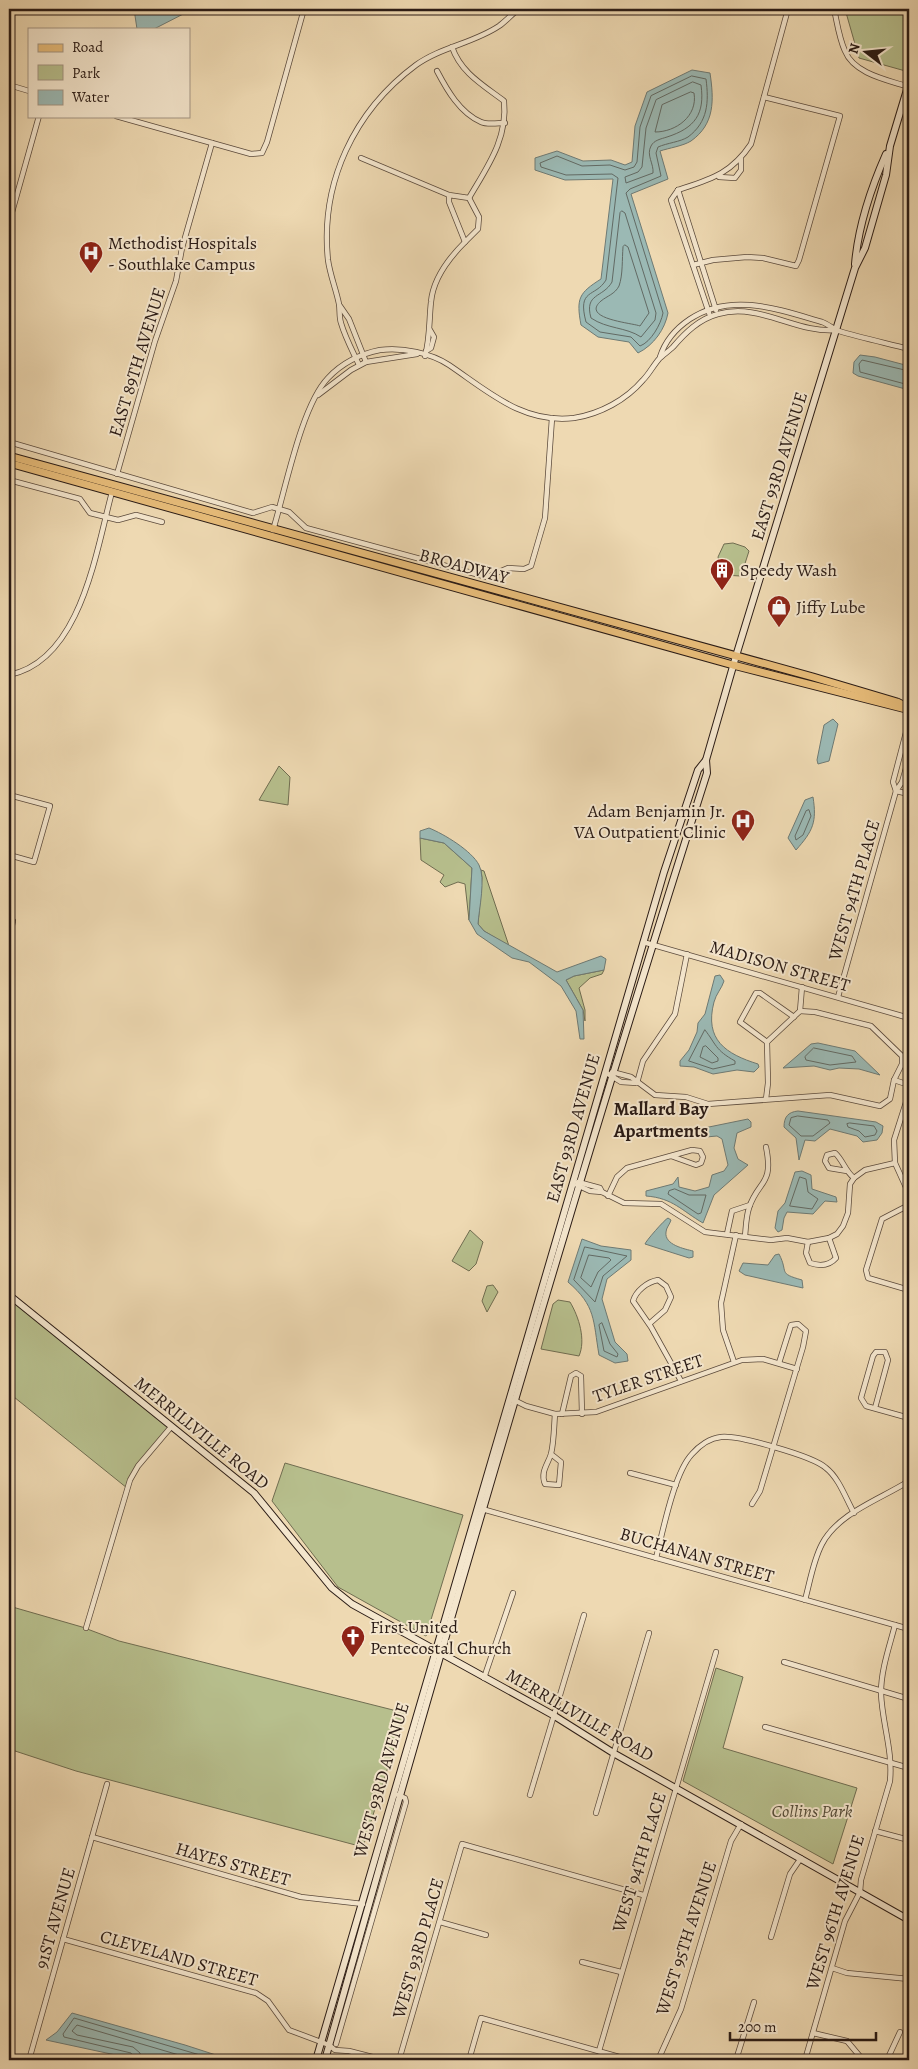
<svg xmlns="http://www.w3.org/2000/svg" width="918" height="2069" viewBox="0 0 918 2069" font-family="Alegreya,serif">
  <rect width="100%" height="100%" fill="#eed9b2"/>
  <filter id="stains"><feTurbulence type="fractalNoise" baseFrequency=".004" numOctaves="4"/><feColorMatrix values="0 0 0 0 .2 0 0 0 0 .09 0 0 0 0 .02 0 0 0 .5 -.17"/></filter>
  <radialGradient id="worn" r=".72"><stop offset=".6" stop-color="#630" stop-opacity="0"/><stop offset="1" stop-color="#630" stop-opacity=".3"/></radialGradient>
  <g fill="#b7bf8d" stroke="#706d51">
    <polygon points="845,9 909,9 909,72 859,58"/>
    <polygon points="733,543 745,547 749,551 741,576 722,575 718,557 724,544"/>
    <polygon points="279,766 290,777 288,805 259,800"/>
    <polygon points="420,838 444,843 472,868 469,920 465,884 458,882 445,887 440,882 444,875 421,860"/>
    <polygon points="481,870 484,871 509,946 484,931 478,924 482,878"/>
    <polygon points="604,970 602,974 590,978 579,988 585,1010 585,1021 583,1010 566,980 574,976"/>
    <polygon points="470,1230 483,1242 476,1264 469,1271 452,1261"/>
    <polygon points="493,1285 498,1292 487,1312 482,1301 487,1286"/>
    <polygon points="9,1295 171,1427 138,1466 127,1488 9,1393"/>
    <path d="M558,1300L570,1302C579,1317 586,1340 579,1356L541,1349L553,1304Z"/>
    <polygon points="285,1463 463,1515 426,1636 338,1587 272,1501"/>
    <polygon points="9,1606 82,1627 119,1641 405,1713 363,1847 76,1771 9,1749"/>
    <polygon points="716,1668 743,1677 723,1748 857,1788 833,1864 683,1781"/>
  </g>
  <g fill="#9bb9b4" stroke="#6e7a74">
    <polygon points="134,9 193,9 154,29 137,29"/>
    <path d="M692,70L710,73C714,100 715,124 691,141C683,146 669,148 660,151L668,179L631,194L668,313C665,329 654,345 638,353L629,342L598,337L581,325C576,298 579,293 601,279L613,179L565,180L535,170V158L557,151L583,161L611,160L625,165L632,162L635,126L647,92Z"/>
    <polygon points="860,355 875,357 909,366 909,390 858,376 853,373 854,362"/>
    <polygon points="833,719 838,724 829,761 818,764 817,760 824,725"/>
    <path d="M813,797C817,822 813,831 796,850L788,838L805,800Z"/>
    <path d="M429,828C444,834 472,851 479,865C486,878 479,909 478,924L484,931L557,972L601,956L606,959L604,970L574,976L566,980L583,1010L584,1039H580L576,1011L561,986L529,962L512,958L477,934L469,920L472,868L444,843L420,838V831Z"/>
    <path d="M720,975L724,981C722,988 716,994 714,1002C704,1040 726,1054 758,1064L759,1067L754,1072L737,1070L713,1074L694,1067L680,1066V1061L689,1050L697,1032L698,1023L705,1014L715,976Z"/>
    <polygon points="818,1043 855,1051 880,1075 859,1069 839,1068 830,1070 814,1066 783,1068 811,1044"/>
    <path d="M798,1111L876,1122L883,1126L882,1133L877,1140L863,1142L857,1136L830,1129L815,1141L805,1140L799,1160L796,1138L784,1127C784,1117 788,1112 798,1111Z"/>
    <path d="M748,1119L751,1122V1127L737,1133L734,1148L738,1159L748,1165L714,1195L703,1223C682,1211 673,1198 646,1196V1191L673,1184L678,1177L679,1187L695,1191L709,1187L712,1175L724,1171L728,1165L722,1139L717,1136L706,1137L704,1128Z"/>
    <polygon points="802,1171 811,1175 812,1189 836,1197 837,1202 825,1201 813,1214 787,1212 784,1218 782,1230 778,1232 775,1228 778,1211 785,1203 795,1172"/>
    <path d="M668,1218L671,1220C670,1224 666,1228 666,1232C664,1245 685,1249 693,1251V1257L689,1258L645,1244C645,1242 665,1219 668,1218Z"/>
    <path d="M582,1239L601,1246L631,1250V1260L607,1279L602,1299L615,1342L627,1354L628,1361L615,1363L599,1355C593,1320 596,1306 568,1282Z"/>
    <path d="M779,1254C789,1273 777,1273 802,1280L803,1288L745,1275L739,1271L743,1263L768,1265L775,1255Z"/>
    <polygon points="72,2013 185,2045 219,2056 227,2060 139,2060 46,2040 57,2032"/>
  </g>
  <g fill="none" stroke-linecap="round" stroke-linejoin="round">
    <g stroke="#626a64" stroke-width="1">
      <path d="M692,76L706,79C709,102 708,122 688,137C680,142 667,143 658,147L656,153L661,176L630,189L626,193L663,313C661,324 651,342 640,346L631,337L600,332L586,322C577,288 595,298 606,280L618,178L612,174L566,175L541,167L540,163L557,156L582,166L610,165L625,170L634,167L637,162L640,127L651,96Z"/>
      <path d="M693,82L701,85C705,114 695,128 667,137C661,139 654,140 651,146C646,155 654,164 653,173L626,183L625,177L638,172L642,167L646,128L656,100Z"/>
      <path d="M691,92L694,93C698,116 676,132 655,132L662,105Z"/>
      <path d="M622,211L625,213L656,313L655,320L641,337C626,327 607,329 591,318C584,293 603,298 612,282L620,213Z"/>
      <path d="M625,245L628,247L649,313L640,326C633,323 580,319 601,301C607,296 615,294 619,286C623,275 622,259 623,247Z"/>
      <polyline points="909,371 862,360 859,364 860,372 909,385"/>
      <polygon points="809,810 811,816 803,835 796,840 795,836 806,811"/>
      <path d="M705,1030C716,1044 715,1050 735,1061V1064L713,1069L689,1061Z"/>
      <polygon points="706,1046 718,1058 718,1061 712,1063 700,1057 703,1047"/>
      <polygon points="814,1048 852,1056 856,1062 830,1065 806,1060 805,1057"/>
      <polygon points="798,1116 828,1120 830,1123 813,1136 801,1136 789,1125 791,1118"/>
      <polygon points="850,1123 874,1126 877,1131 875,1135 865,1137 859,1131 848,1127 847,1124"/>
      <polygon points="800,1177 806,1179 808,1192 818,1199 812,1209 790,1206"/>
      <polygon points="675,1189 689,1195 706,1195 701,1213 698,1214 668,1194 669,1191"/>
      <polygon points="585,1247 627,1256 603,1276 595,1302 574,1280"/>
      <polygon points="589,1255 609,1258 611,1260 598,1272 591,1287 581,1278"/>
      <polygon points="602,1323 610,1344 618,1354 617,1357 604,1351 599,1325"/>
      <polyline points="135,2060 131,2053 64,2037 63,2034 74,2018 217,2060"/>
      <polyline points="141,2060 140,2053 133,2047 77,2035 72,2031 77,2025 196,2060"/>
    </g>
    <g stroke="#5b4a3c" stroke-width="6">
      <g id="street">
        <path d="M834,9C837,22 839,38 845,51C854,74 888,80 909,87"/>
        <path d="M452,47C461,73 483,85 504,101C508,139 487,167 469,198"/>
        <path d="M437,71C447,90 460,113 481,122C487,125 498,123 505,123"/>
        <polyline points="9,85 29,91"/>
        <polyline points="116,116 251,154 262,153 267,142 304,9"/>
        <polyline points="361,158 449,195 469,198 479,217 478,229 465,242 449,202 449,195"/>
        <polyline points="719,177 735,178 741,170 741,158"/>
        <path d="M678,190C711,179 731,174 751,144L788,9"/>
        <polyline points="678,190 671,200 709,313"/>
        <polyline points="678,190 716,310"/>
        <polyline points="9,223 39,116"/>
        <polyline points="693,265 713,260 747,257 763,258 796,266 799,260 840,116 764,97"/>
        <polyline points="340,306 349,319 366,362"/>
        <polyline points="426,351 431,348 434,337 430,330"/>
        <path d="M425,356C430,339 429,319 431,302C433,278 449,258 465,242"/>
        <path d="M660,357C665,341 675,329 690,319C731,292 778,309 822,322C828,324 833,329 839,331C862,338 886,343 909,349"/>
        <path d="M359,365C353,352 345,337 341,323C339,317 340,310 339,304C336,289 330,275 328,260C320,183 354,111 416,65C441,47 474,43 499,26C506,21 512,14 519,9"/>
        <polyline points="318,395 351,370 366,362 417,354"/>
        <polyline points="9,442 253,513 272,507 289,512 306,528 487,577 508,568 524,569 531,566 545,518 552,418"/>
        <polyline points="117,474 155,341 176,281 182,248 212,143"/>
        <polyline points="9,480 80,499 90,513 118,520 136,515 162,522"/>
        <path d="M273,530C285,492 301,406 328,378C342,363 360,354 380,350C402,347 431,353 449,365C489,392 523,424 574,418C600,414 626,400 643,380C649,374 653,366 659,359C663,355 669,351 673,347C685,333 699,319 718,314C760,302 796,334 837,330"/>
        <path d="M9,675C81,661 96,551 112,492"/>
        <polyline points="896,791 893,782 909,721"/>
        <polyline points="896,791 909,794"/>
        <polyline points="9,795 50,806 34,862 9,855"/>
        <polyline points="9,920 13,921 9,939"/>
        <polyline points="643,942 909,1018"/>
        <polyline points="838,997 896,791 902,782 909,758"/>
        <polyline points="767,1042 740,1022 756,993 760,993 794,1017"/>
        <polyline points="605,1072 621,1082 637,1083"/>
        <polyline points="612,1072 631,1077 655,1095 686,1097 708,1104 830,1095 880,1106 890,1099 894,1080 902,1064 902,1056 871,1026 815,1012 800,1011"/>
        <polyline points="894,1080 909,1085"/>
        <polyline points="637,1083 643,1061 675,1014 687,954"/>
        <polyline points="909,1093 894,1140 895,1163 909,1194"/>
        <polyline points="766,1099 768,1083 767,1042 800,1011 802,987"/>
        <path d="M847,1171L829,1168L825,1161L827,1155L835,1153C843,1160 845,1171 854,1178"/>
        <polyline points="578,1182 600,1188 602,1192 624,1203 661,1204 705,1232 771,1240 787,1238 808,1242 829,1238 837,1234 843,1226 848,1213 850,1184 854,1178 865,1170 895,1163"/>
        <polyline points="577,1185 590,1191 602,1192"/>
        <polyline points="608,1196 617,1177 627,1168 692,1150 700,1151 703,1157 701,1163 696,1165 671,1156"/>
        <polyline points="909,1205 882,1219 866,1270 868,1278 909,1290"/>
        <polyline points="727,1234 732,1211 750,1205"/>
        <path d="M745,1236C746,1227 746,1217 749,1208C758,1180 774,1186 766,1147"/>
        <path d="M808,1242L806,1253L810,1263C819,1266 829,1266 836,1258L829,1238"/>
        <path d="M649,1324L665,1310L671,1297L666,1286L658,1280C647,1282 636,1291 633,1301L651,1327L681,1381"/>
        <polyline points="734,1362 723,1330 721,1303 736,1235"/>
        <polyline points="514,1400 526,1406 555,1414 596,1412 742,1360 763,1359 797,1369"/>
        <polyline points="875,1408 888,1360 885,1352 876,1352 873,1356 861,1398 866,1406 909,1418"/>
        <polyline points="562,1414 571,1376 576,1373 581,1376 582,1414"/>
        <path d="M551,1454L561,1462L559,1485L545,1484C540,1472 548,1464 551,1454C554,1442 554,1426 555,1414"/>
        <polyline points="630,1473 676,1485"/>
        <polyline points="752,1504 760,1491 803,1347 806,1331 798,1324 791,1325 779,1363"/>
        <polyline points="482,1509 909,1629"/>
        <path d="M656,1558C663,1531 674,1473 692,1454C699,1446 710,1438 721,1437C738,1435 813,1456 826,1468C839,1478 846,1499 854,1513"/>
        <path d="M805,1600C810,1582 813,1561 822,1544C838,1513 881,1499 909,1481"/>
        <polyline points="86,1628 130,1480 138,1466 171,1427"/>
        <polyline points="784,1662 909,1699"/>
        <polyline points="484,1678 513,1593"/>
        <polyline points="765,1727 909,1768"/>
        <polyline points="530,1795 584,1615"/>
        <polyline points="596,1813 649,1633"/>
        <polyline points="875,1831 909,1840"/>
        <polyline points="92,1837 301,1897 363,1904"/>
        <polyline points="440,1922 486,1935"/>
        <polyline points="771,1937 790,1874 801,1858"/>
        <polyline points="63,1939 256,1993 268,2001 289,2030 329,2045 335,2050 349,2051 384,2060"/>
        <polyline points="582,1962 621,1972"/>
        <polyline points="832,1968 847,1973 909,1979"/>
        <polyline points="909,2008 909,2005"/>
        <polyline points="813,2033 847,2041 863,2060"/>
        <polyline points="336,2044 406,1802 405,1798 398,1795"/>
        <polyline points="599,2051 716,1652"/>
        <polyline points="29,2060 107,1784"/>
        <polyline points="399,2060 462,1844 643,1895"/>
        <polyline points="469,2060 481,2018 630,2060"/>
        <polyline points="658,2060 681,2009 731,1841 741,1824"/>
        <polyline points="736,2060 754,2002"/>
        <path d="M805,2060L845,1921L860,1892L861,1880L890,1781C893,1750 882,1723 881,1693C881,1670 889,1648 895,1625"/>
        <polyline points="887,2060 900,2032"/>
      </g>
    </g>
    <g stroke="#2a1b15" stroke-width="8">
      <g id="secondary">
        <path d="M855,264C858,228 871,188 886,154"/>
        <polyline points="9,1295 254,1493 332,1588 352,1604 553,1715 615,1754 909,1920"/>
        <polyline points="316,2060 664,872 698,770 706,760"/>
        <path d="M325,2060C446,1630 571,1199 707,773L706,760L736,656L855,268L865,248L886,175L890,146L909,83"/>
      </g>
    </g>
    <g stroke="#2a1b15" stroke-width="9">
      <g id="primary">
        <polyline points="9,456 813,677 897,702 909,708"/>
        <polyline points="9,463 733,665 906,709"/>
      </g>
    </g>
    <use href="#street" stroke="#f4e6cd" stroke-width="4.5"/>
    <use href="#secondary" stroke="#f4e6cd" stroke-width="6"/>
    <use href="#primary" stroke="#e7bc79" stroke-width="7"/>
  </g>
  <defs>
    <g id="hospital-pin" transform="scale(1.25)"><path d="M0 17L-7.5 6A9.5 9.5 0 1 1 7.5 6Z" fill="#8f2418" stroke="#f4e6cd"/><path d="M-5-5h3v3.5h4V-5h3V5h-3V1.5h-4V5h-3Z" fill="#fff"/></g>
    <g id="building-pin" transform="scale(1.25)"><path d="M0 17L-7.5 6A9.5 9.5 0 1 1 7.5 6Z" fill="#8f2418" stroke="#f4e6cd"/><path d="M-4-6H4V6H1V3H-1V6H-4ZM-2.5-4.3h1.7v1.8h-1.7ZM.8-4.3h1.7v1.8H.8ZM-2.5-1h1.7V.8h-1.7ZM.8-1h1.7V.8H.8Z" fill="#fff"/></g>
    <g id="shop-pin" transform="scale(1.25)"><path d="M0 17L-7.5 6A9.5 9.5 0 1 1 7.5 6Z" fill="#8f2418" stroke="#f4e6cd"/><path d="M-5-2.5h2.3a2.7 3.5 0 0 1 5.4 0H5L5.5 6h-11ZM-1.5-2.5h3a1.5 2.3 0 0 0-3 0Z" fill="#fff"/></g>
    <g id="church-pin" transform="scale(1.25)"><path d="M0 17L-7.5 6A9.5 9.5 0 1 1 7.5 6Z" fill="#8f2418" stroke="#f4e6cd"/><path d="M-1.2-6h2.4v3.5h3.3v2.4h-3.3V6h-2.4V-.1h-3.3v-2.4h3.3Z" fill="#fff"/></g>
  </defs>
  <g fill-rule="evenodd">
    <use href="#hospital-pin" x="91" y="253"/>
    <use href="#building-pin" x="722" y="570"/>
    <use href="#shop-pin" x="779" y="607"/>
    <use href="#hospital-pin" x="743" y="821"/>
    <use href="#church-pin" x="353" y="1637"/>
  </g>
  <g text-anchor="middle" stroke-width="4" stroke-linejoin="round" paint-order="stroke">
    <g font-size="18" fill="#2a1b15" stroke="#f4e6cd" text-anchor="start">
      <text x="108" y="249">Methodist Hospitals<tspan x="108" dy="21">- Southlake Campus</tspan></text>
      <text x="740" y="576">Speedy Wash</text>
      <text x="796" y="613">Jiffy Lube</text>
      <text x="726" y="817" text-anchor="end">Adam Benjamin Jr.<tspan x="726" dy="21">VA Outpatient Clinic</tspan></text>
      <text x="370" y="1633">First United<tspan x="370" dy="21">Pentecostal Church</tspan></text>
    </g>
    <g font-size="18" fill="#2a1b15" stroke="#f4e6cd">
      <text transform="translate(137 362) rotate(-73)" y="6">EAST 89TH AVENUE</text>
      <text transform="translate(779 466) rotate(-73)" y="6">EAST 93RD AVENUE</text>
      <text transform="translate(464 566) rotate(15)" y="6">BROADWAY</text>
      <text transform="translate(854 890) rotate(-74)" y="6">WEST 94TH PLACE</text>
      <text transform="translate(780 966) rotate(16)" y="6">MADISON STREET</text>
      <text transform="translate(573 1128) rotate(-74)" y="6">EAST 93RD AVENUE</text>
      <text transform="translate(648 1378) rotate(-19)" y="6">TYLER STREET</text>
      <text transform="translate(202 1433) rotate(39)" y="6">MERRILLVILLE ROAD</text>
      <text transform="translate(697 1555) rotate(16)" y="6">BUCHANAN STREET</text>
      <text transform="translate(580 1715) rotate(30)" y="6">MERRILLVILLE ROAD</text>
      <text transform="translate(381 1780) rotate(-74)" y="6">WEST 93RD AVENUE</text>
      <text transform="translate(639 1862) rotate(-73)" y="6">WEST 94TH PLACE</text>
      <text transform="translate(233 1864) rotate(16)" y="6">HAYES STREET</text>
      <text transform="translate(835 1912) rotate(-73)" y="6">WEST 96TH AVENUE</text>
      <text transform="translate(55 1918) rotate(-74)" y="6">91ST AVENUE</text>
      <text transform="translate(686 1938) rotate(-72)" y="6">WEST 95TH AVENUE</text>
      <text transform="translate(418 1948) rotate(-74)" y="6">WEST 93RD PLACE</text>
      <text transform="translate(179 1958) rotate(16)" y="6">CLEVELAND STREET</text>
    </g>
    <g font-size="18" font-style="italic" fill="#544c39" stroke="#f4e6cd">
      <text x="812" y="1817">Collins Park</text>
    </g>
    <g font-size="19" font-weight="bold" fill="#2a1b15" stroke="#f4e6cd">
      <text x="661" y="1115">Mallard Bay<tspan x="661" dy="22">Apartments</tspan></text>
    </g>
  </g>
  <rect width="918" height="2069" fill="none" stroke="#eed9b2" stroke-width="30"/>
  <rect x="10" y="10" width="898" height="2049" fill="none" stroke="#2a1b15" stroke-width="2.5"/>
  <rect x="15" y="15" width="888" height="2039" fill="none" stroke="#2a1b15"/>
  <rect x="28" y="28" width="162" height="90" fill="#f4e6cd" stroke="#a39583"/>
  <rect x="38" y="44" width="25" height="8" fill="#e7bc79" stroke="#a39583"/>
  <text x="72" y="52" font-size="15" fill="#2a1b15">Road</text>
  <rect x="38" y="65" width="25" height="15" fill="#b7bf8d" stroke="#a39583"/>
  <text x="72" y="78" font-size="15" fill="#2a1b15">Park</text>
  <rect x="38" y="90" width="25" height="15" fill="#9bb9b4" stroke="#a39583"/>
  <text x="72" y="102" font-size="15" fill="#2a1b15">Water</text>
  <g transform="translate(866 52) rotate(286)" stroke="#f4e6cd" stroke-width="4" paint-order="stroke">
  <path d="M0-4L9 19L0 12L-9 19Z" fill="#2a1b15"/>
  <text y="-8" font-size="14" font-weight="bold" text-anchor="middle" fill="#2a1b15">N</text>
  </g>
  <path d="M730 2032v8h146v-8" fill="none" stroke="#2a1b15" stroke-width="2.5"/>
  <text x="738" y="2032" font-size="15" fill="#2a1b15" stroke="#f4e6cd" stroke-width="4" paint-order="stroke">200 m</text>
  <rect width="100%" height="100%" filter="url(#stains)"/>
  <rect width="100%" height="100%" fill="url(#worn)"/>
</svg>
